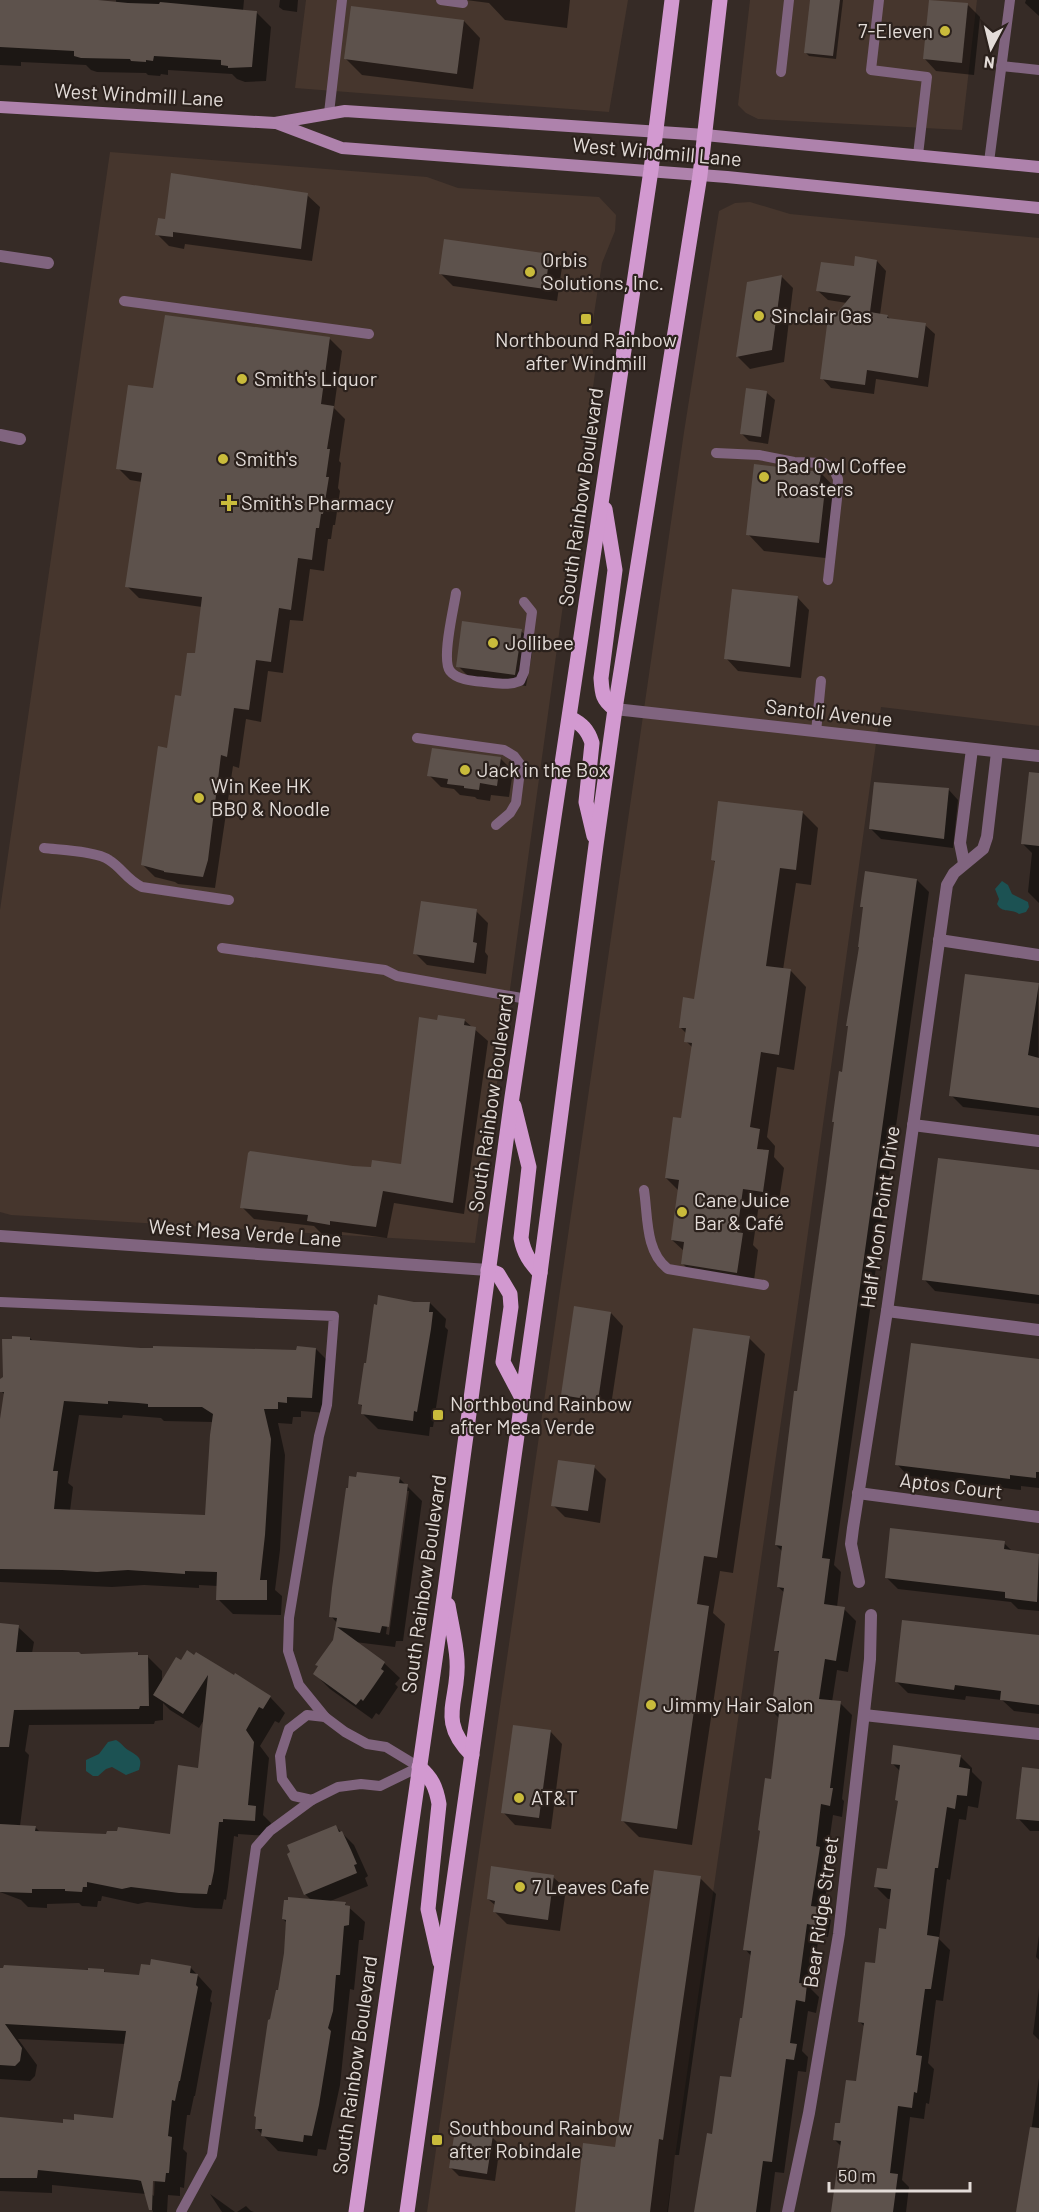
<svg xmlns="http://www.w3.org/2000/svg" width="1039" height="2212" viewBox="0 0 1039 2212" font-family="Barlow,sans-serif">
  <rect width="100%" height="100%" fill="#362b26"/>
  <g fill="#46362d">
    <polygon points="306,0 628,0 609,112 295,88"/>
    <polygon points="750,0 977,0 962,130 758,119 746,113 738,105"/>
    <polygon points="110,152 427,177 458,188 599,197 616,215 615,231 602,263 591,333 595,373 475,1243 11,1215 0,1212 0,910"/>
    <polygon points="750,202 790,214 1039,238 1039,726 881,707 801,1283 667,2212 427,2212 684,432 719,211 735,203"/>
  </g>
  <g fill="#1c5253">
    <path d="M1002,881L1008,885L1012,894L1028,902L1029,907L1026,912L1019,914C1012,908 1002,914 997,904L999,899L995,889Z"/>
    <path d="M116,1740C122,1743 123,1747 128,1750C138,1756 143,1758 139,1770L126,1775L112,1767L106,1769L98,1776H93L86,1771V1760L99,1754L108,1742Z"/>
  </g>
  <g fill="#0007" fill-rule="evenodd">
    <polygon points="0,0 77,0 116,3 116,0 244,0 243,11 256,12 271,27 266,81 245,82 237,79 232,74 168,70 168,75 161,74 160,76 148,75 146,73 97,72 91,70 86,65 21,62 21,66 0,65"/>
    <polygon points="280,0 298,0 297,12 283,10 279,7"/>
    <polygon points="466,0 570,0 567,28 505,20 489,3"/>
    <polygon points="811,0 843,0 836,59 809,56 805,52"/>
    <polygon points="1026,0 1039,0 1039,16 1025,3"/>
    <polygon points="968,5 980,17 974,75 936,71 924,58"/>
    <polygon points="464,21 480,38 473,89 362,75 346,59"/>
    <polygon points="307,195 320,207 312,261 185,244 184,249 169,246 157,234 166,220"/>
    <polygon points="550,255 562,267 557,301 453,286 441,274"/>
    <polygon points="877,261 886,271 880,315 887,316 891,320 925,325 935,334 928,387 876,379 874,394 831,388 822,378 847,303 828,300 818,291 855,268"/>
    <polygon points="781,276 793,288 784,362 750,369 738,357 748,283"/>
    <polygon points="330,339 342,351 334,408 345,419 339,461 341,463 338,488 340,491 335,525 333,525 331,539 328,539 324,571 310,569 303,621 290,620 283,673 268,671 261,722 246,719 239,768 233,766 215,888 178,884 175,882 155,877 143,865 169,749 196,655 202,607 139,598 127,586 142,482 130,480 118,468 155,390"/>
    <polygon points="767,393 775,400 768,444 749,441 741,433"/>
    <polygon points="821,473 837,490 834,559 764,551 748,534"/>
    <polygon points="797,597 809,610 801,678 738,671 726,658"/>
    <polygon points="521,631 534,643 526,686 470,678 458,666"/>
    <polygon points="433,750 501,759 513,771 509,797 491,795 490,801 477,799 475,797 460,795 454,789 441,787 429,775"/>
    <polygon points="948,789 958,800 953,848 881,839 871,829"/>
    <polygon points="1039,798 1039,903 1028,892 1032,853 1023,844"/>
    <polygon points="802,812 818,828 811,885 796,883 783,970 791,971 806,987 794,1070 777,1067 767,1137 775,1146 774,1157 784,1168 778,1207 759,1204 753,1245 758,1250 753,1288 698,1279 682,1263 684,1251 672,1240 679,1191 666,1178 682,1119 693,1048 686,1041 687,1034 680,1027 695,1000 716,863 713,860"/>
    <polygon points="917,880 929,892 834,1565 841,1572 837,1607 844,1609 856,1621 848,1672 837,1670 832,1702 840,1703 852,1715 842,1799 844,1801 842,1817 833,1815 827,1857 831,1860 823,1913 831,1920 828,1937 819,1935 811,1989 819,1997 816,2013 808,2011 802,2051 808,2057 806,2072 798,2071 784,2173 775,2172 770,2212 695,2212 713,2136 732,2079 744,2020 752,1957 745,1949 772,1781 780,1719 772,1711 780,1654 776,1650 785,1593 778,1587 783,1552 776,1545 835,1123 834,1122 843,1073 861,948 864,909 862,906"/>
    <polygon points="476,911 488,923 485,952 488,956 486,974 427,965 415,953"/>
    <polygon points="1038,984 1039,1116 963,1107 951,1095"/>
    <polygon points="464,1020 488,1041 464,1214 394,1203 387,1238 342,1232 342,1236 321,1233 314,1226 254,1219 242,1207 353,1167 372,1169 402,1166 439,1022"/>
    <polygon points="1039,1172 1039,1304 935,1291 924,1279"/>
    <polygon points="430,1303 446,1319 445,1327 448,1330 433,1427 430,1427 429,1436 378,1429 362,1413 363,1407 360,1404"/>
    <polygon points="611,1313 623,1326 610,1412 575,1407 563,1395"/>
    <path d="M30,1338L33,1341L141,1350L298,1351L316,1349L331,1364L327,1413L301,1411V1417H293L292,1424L278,1423L285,1455L280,1550L275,1590L282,1596L281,1615L233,1614L218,1599V1586L199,1585V1588L144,1585L112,1587L0,1582V1430L5,1395L1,1391ZM79,1415L122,1418L123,1415L161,1418L164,1421L213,1422L207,1517L70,1511L73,1487L68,1483Z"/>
    <polygon points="749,1338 765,1354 733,1573 720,1571 713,1613 725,1624 692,1845 639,1837 623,1821"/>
    <polygon points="1039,1361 1039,1488 1021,1486 1021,1490 908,1476 897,1464"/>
    <polygon points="594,1467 606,1479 600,1523 565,1517 553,1505"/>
    <path d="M399,1478L422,1501L403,1641H396L395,1647L355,1642L384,1663L400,1678L395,1684L398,1687L379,1715L376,1713L372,1719L330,1689L315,1674L335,1641L337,1623L331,1616ZM406,1491H409L389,1635L386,1634Z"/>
    <polygon points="1004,1543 1013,1552 1039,1556 1039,1611 1018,1609 1011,1602 898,1589 886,1577"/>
    <path d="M0,1624L18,1627L34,1642L32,1653L80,1656L137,1653L140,1656H147L162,1671V1683L177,1659L270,1697L285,1713L279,1723L275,1721L260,1746L269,1758L263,1815L271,1823L269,1836L238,1834V1837L234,1836L228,1887L226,1900L224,1899L222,1909L195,1908L147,1902L138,1904L102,1896L101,1901H98L97,1907L82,1906L79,1903L47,1904V1908L28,1907L21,1900L0,1892ZM163,1703L170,1710L199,1728L205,1718L200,1769L171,1836L41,1833L35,1827L20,1826L29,1755L25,1751L29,1725L154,1724L155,1721L163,1720Z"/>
    <polygon points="1039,1638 1039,1714 1014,1711 1002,1700 966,1696 965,1700 908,1693 896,1681"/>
    <polygon points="550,1731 562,1744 551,1829 515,1825 503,1812"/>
    <polygon points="960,1756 972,1768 972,1772 982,1782 978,1808 968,1806 966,1820 959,1819 950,1880 947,1879 939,1939 950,1950 943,2001 936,2000 928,2063 934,2069 929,2104 926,2103 924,2119 910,2117 902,2180 909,2187 906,2212 832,2212 842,2147 835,2140 857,2083 865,2027 859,2021 887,1931 891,1899 888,1899 876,1887 888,1870 899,1802 901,1772 892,1763"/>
    <polygon points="1039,1771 1039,1831 1030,1831 1018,1818"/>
    <polygon points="336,1827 354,1845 368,1876 365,1878 368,1886 328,1902 345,1904 365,1922 363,1940 359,1940 354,1990 350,1989 340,2085 326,2150 318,2149 317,2156 278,2151 256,2128 271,2021 280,1992 285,1954 287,1923 283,1919 312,1901 305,1894"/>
    <polygon points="553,1877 566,1889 560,1931 507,1924 495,1912 496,1906 488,1899"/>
    <polygon points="700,1878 716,1894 679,2155 675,2155 668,2212 576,2212 616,2148"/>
    <polygon points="1039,1935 1039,1960 1036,1957"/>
    <path d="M191,1968L212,1991L210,2001L212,2003L195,2096H194L190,2115H187L183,2149L187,2153L184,2188L180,2187V2196L168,2195L167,2212H153L146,2194L52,2185V2193L0,2191V2119L64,2125L114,2120L125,2044L18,2039L37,2065L35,2076L30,2081L0,2079V1969L103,1970L107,1974L140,1976ZM152,2173H155L154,2196L151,2194Z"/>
    <polygon points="1039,1988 1039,2040 1033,2034"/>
    <polygon points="1039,2078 1039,2212 1019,2212"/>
    <polygon points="492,2137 500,2145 495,2181 459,2176 451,2168"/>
    <polygon points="210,2194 235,2212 222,2212"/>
    <polygon points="246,2206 251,2211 254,2212 237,2212"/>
  </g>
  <g fill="#5d524c" fill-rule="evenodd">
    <polygon points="0,0 98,0 128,3 159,4 160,2 257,11 252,67 228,68 228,66 221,65 221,60 154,56 153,61 146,60 146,62 131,61 130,59 81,58 74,56 74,51 0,47"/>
    <polygon points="810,0 840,0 833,56 804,53"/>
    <polygon points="929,0 968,3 962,63 923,59"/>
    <polygon points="351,6 464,20 457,74 344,59"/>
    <polygon points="171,173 308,193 301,249 173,232 173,237 155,235 158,218 165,219"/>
    <polygon points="444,239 550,254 545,289 439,274"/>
    <polygon points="855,256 877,260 870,312 888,315 887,318 926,323 918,378 867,370 865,385 820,379 827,325 851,296 816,291 821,262 854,266"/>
    <polygon points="782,275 772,350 736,357 747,282"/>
    <polygon points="165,315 330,337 321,404 334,406 327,449 330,449 326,477 329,477 323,514 321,514 319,528 316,528 312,560 298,558 291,610 279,608 271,662 256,660 249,710 234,708 227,757 221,755 208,860 203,877 164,872 164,871 141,865 158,746 167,748 175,695 181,696 187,653 195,653 202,597 125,587 142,473 116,469 128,385 153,388"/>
    <polygon points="746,388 767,391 761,437 740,434"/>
    <polygon points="754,464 821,472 818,497 824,498 819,543 746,535"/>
    <polygon points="732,589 798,596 790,667 724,659"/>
    <polygon points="462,621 522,629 515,675 456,667"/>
    <polygon points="432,748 501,757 497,786 480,783 479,790 464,788 464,786 447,784 448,779 427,776"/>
    <polygon points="1029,772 1039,773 1039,846 1021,844"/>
    <polygon points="874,782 949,788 944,839 869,829"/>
    <polygon points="718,801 803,811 796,870 780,868 766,966 791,969 779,1055 761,1052 750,1127 760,1129 757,1149 769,1150 763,1192 743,1189 737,1232 743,1233 737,1273 681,1264 684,1242 671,1240 679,1180 665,1178 673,1117 681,1118 692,1043 684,1042 686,1028 679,1028 683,997 694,999 715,861 711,860"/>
    <polygon points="865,871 917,879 822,1558 830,1559 824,1604 845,1607 836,1661 825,1659 819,1699 841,1701 830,1788 833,1788 830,1806 821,1804 816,1846 820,1847 811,1906 819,1907 817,1926 807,1924 799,1983 807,1984 805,2002 796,2000 790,2043 797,2044 794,2060 786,2059 772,2162 763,2161 756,2212 694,2212 707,2133 712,2134 720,2076 731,2077 740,2018 742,2018 751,1951 743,1950 760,1831 758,1830 765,1778 771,1779 779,1713 771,1712 779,1651 774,1651 784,1588 777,1587 782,1546 775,1545 794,1391 797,1391 826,1184 834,1122 832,1122 839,1071 842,1072 848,1026 846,1026 859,947 858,947 863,907 860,907"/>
    <polygon points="421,901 477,909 473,942 477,943 474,963 413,954"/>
    <polygon points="965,974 1039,983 1028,1055 1039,1058 1039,1108 949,1096"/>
    <polygon points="438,1015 465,1019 464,1025 476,1027 453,1203 383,1191 376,1227 330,1221 330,1225 307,1221 308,1215 240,1208 248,1153 250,1151 353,1166 371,1167 372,1160 401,1164 419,1017 437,1020"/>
    <polygon points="938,1158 1039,1170 1039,1295 922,1280"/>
    <polygon points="378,1295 414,1302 430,1302 429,1312 433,1312 431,1329 417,1412 414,1411 413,1421 361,1414 362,1405 358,1404 364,1363 366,1363 374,1304 377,1305"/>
    <polygon points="574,1306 611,1312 598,1401 561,1395"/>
    <polygon points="693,1328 750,1336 717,1558 704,1556 697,1604 709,1606 677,1829 621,1821"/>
    <path d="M12,1336L30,1337V1340L141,1348H153V1346L296,1350L297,1346L316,1348L312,1398L287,1397V1403L278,1402V1409H264L271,1439L265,1535L260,1580H267V1600H216L217,1572L185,1571V1574L128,1570L97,1572L62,1570L0,1569V1419L4,1392H0V1379L3,1377L2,1339H12ZM64,1401L108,1404V1401L138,1403L148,1404V1407H202L213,1414L210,1435L205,1515L54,1509L58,1471H53Z"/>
    <polygon points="911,1343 1039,1359 1039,1472 1036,1472 1036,1478 1010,1475 1010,1479 895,1465"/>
    <polygon points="558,1460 595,1465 588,1511 551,1506"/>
    <polygon points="357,1472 400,1477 399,1483 408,1484 389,1627 382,1626 380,1633 337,1627 385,1662 381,1669 384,1671 373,1687 363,1701 361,1699 356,1705 313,1674 318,1666 315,1665 333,1640 337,1618 329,1617 332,1588 346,1488 348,1488 349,1476 356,1477"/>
    <polygon points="890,1528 1005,1541 1004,1549 1039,1554 1037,1602 1005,1598 1005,1592 885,1578"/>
    <polygon points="902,1620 1039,1635 1039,1705 1000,1700 1001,1691 955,1685 954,1690 895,1682"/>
    <polygon points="0,1623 19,1625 16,1652 79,1652 81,1654 138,1652 138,1655 148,1655 149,1706 140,1706 139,1709 14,1710 9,1747 0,1747"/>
    <polygon points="187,1650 194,1655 196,1652 234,1675 235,1673 271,1696 263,1709 259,1707 246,1730 254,1742 248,1805 256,1806 255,1821 223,1819 223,1822 219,1822 214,1871 211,1885 209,1885 207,1894 179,1893 131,1887 122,1889 87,1882 87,1887 83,1887 82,1892 65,1891 65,1889 32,1889 32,1893 0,1892 0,1824 36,1826 35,1831 106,1834 107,1831 117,1831 118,1827 170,1834 178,1765 198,1768 208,1675 183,1714 153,1695 176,1657 181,1660"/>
    <polygon points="513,1725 551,1730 539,1818 501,1813"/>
    <polygon points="893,1745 961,1755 959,1767 970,1769 967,1796 957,1795 955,1809 947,1807 938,1868 935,1868 927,1935 939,1937 931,1989 925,1989 916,2055 922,2056 917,2093 914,2092 912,2108 898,2106 890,2173 898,2174 893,2212 831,2212 841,2141 833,2140 835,2123 840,2123 846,2080 856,2081 864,2023 858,2022 865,1962 875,1963 879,1928 886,1929 891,1889 874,1887 877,1868 887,1869 898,1801 895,1800 900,1765 891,1764"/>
    <polygon points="1022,1767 1039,1769 1039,1821 1016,1819"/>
    <polygon points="336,1825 339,1832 342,1831 351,1850 357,1864 354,1865 357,1873 304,1895 287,1854 290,1852 287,1845"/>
    <polygon points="491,1866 554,1875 548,1920 493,1912 495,1901 487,1899"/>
    <polygon points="654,1870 701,1876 663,2140 659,2139 650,2212 575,2212 583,2143 615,2147"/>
    <polygon points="288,1897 346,1902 345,1905 350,1906 349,1925 344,1926 340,1975 336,1975 333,2011 328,2028 331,2031 319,2105 312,2136 304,2135 303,2142 261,2136 262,2129 255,2129 256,2117 254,2116 268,2020 270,2019 276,1990 278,1990 284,1953 286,1920 282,1919 284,1900 288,1900"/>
    <polygon points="151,1959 191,1966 190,1973 198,1974 196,1985 198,1987 180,2081 179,2081 175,2101 172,2100 168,2136 172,2137 169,2173 166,2173 165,2182 153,2181 152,2210 149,2210 141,2181 137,2180 38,2170 37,2178 0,2178 0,2117 63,2123 63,2119 74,2120 74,2114 113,2118 126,2031 5,2024 22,2048 20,2061 15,2066 0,2065 0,1968 3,1968 4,1965 88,1970 88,1968 104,1969 104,1972 139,1975 141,1964 150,1965"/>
    <polygon points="1030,2127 1039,2128 1039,2212 1016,2212"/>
    <polygon points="455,2130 493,2135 487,2174 449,2168"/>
  </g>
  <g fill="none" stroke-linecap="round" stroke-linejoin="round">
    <g stroke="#80647f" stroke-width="10">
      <polyline points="441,0 463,3"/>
      <polyline points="879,0 871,70 927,77 918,155"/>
      <polyline points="1001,66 1039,70"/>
      <polyline points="781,72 789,0"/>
      <polyline points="329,113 342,0"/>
      <polyline points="989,162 1010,0"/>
      <polyline points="124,301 369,334"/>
      <polyline points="716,453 759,455 794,462 824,463 834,470 838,479 837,499 828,580"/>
      <path d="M456,593C454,608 441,659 450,671C457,680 473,681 484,682C496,683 509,686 520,681L524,672L532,612L524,602"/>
      <polyline points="816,732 821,681"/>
      <polyline points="417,738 504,750 514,756 520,764 519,779 516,803 510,813 496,825"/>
      <path d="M44,848C60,850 97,851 109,860C122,868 127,880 142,887L229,900"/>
      <polyline points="222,948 385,970 397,976 527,999"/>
      <path d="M644,1190C648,1216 645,1252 668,1269L764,1285"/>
      <polyline points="0,1302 334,1316 327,1405 319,1436 289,1618 288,1651 299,1685 325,1717"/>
      <polygon points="307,1715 325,1717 345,1732 367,1744 386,1747 419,1767 380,1786 361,1784 338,1787 312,1800 294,1796 282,1779 280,1756 289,1729"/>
      <polyline points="181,2212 212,2155 256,1847 270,1831 312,1800"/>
    </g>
    <g stroke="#80647f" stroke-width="12">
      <polyline points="0,256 48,263"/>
      <polyline points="0,435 20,439"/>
      <polyline points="615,709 1039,756"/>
      <polyline points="964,863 960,843 972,749"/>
      <polyline points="939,940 1039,955"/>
      <polyline points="913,1125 1039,1141"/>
      <polyline points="0,1236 488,1270"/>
      <polyline points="887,1311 1039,1330"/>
      <polyline points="858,1493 1039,1517"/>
      <polyline points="859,1582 851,1544 853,1528 887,1311 947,885 954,873 983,849 987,837 997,752"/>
      <polyline points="864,1715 1039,1734"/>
      <polyline points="788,2212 809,2113 839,1934 870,1659 871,1615"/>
    </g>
    <g stroke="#ae82ac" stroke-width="12">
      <polyline points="0,107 275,123 345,111 705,135 1039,167"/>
      <polyline points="276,123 342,148 727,177 1039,208"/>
    </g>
    <g stroke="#d299d0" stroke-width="15">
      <path d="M605,509L615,570L601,678C602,693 602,700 615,709"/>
      <path d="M570,718C582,724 588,730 592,743L586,802L594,836"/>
      <path d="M514,1106L529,1167L521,1238C524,1254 530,1262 540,1273"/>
      <polyline points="488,1270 498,1274 510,1294 511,1307 503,1362 523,1400"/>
      <path d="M448,1605C451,1623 456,1642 457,1660C460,1700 436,1720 472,1755"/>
      <path d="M419,1767C432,1778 436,1787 439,1804L428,1909L440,1962"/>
      <polyline points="356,2212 445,1590 512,1097 651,170 672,0"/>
      <polyline points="407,2212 540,1273 596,845 615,709 700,175 720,0"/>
    </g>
  </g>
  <g fill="#c9bb3b" stroke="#2b211c" stroke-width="2">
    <circle cx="945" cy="31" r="6"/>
    <circle cx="530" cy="272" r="6"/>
    <circle cx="759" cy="316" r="6"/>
    <rect x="580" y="313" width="12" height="12" rx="3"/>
    <circle cx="242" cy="379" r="6"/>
    <circle cx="223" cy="459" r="6"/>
    <circle cx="764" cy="477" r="6"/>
    <path d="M226 494h6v6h6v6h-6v6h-6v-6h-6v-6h6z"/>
    <circle cx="493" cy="643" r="6"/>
    <circle cx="465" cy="770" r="6"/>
    <circle cx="199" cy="798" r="6"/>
    <circle cx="682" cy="1212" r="6"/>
    <rect x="432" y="1409" width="12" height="12" rx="3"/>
    <circle cx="651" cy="1705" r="6"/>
    <circle cx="519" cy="1798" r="6"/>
    <circle cx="520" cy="1887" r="6"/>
    <rect x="431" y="2134" width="12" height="12" rx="3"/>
  </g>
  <g text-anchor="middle" stroke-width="4.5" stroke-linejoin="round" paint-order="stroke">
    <g font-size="20" fill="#e3dcd8" stroke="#2b211c" text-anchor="start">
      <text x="933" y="38" text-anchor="end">7-Eleven</text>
      <text x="542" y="267">Orbis<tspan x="542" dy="23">Solutions, Inc.</tspan></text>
      <text x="771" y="323">Sinclair Gas</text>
      <text x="586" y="347" text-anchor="middle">Northbound Rainbow<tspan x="586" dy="23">after Windmill</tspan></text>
      <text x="254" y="386">Smith's Liquor</text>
      <text x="235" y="466">Smith's</text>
      <text x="776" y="473">Bad Owl Coffee<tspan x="776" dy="23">Roasters</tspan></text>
      <text x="241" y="510">Smith's Pharmacy</text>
      <text x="505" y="650">Jollibee</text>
      <text x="477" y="777">Jack in the Box</text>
      <text x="211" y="793">Win Kee HK<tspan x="211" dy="23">BBQ &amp; Noodle</tspan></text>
      <text x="694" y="1207">Cane Juice<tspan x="694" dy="23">Bar &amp; Café</tspan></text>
      <text x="450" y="1411">Northbound Rainbow<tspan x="450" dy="23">after Mesa Verde</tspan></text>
      <text x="663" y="1712">Jimmy Hair Salon</text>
      <text x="531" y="1805">AT&amp;T</text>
      <text x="532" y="1894">7 Leaves Cafe</text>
      <text x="449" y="2135">Southbound Rainbow<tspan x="449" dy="23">after Robindale</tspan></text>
    </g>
    <g font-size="20" fill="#e3dcd8" stroke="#2b211c">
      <text transform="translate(139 95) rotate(3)" y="7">West Windmill Lane</text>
      <text transform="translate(657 152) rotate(5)" y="7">West Windmill Lane</text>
      <text transform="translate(581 497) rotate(-82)" y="7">South Rainbow Boulevard</text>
      <text transform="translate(829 713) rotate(6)" y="7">Santoli Avenue</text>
      <text transform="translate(491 1103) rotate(-82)" y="7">South Rainbow Boulevard</text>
      <text transform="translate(880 1217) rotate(-82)" y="7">Half Moon Point Drive</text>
      <text transform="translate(245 1233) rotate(4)" y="7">West Mesa Verde Lane</text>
      <text transform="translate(951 1486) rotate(7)" y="7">Aptos Court</text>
      <text transform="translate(424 1584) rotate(-82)" y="7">South Rainbow Boulevard</text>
      <text transform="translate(821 1912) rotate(-82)" y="7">Bear Ridge Street</text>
      <text transform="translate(355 2065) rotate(-82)" y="7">South Rainbow Boulevard</text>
    </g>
  </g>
  <g transform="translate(991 48) rotate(187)" stroke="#2b211c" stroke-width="4.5" paint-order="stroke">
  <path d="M0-4.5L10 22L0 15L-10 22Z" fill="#e3dcd8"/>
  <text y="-9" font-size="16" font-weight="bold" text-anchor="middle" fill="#e3dcd8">N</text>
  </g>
  <path d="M829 2182v9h141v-9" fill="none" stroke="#e3dcd8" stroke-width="3"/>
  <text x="838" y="2182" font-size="18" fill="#e3dcd8" stroke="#2b211c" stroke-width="4.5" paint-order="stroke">50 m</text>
</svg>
